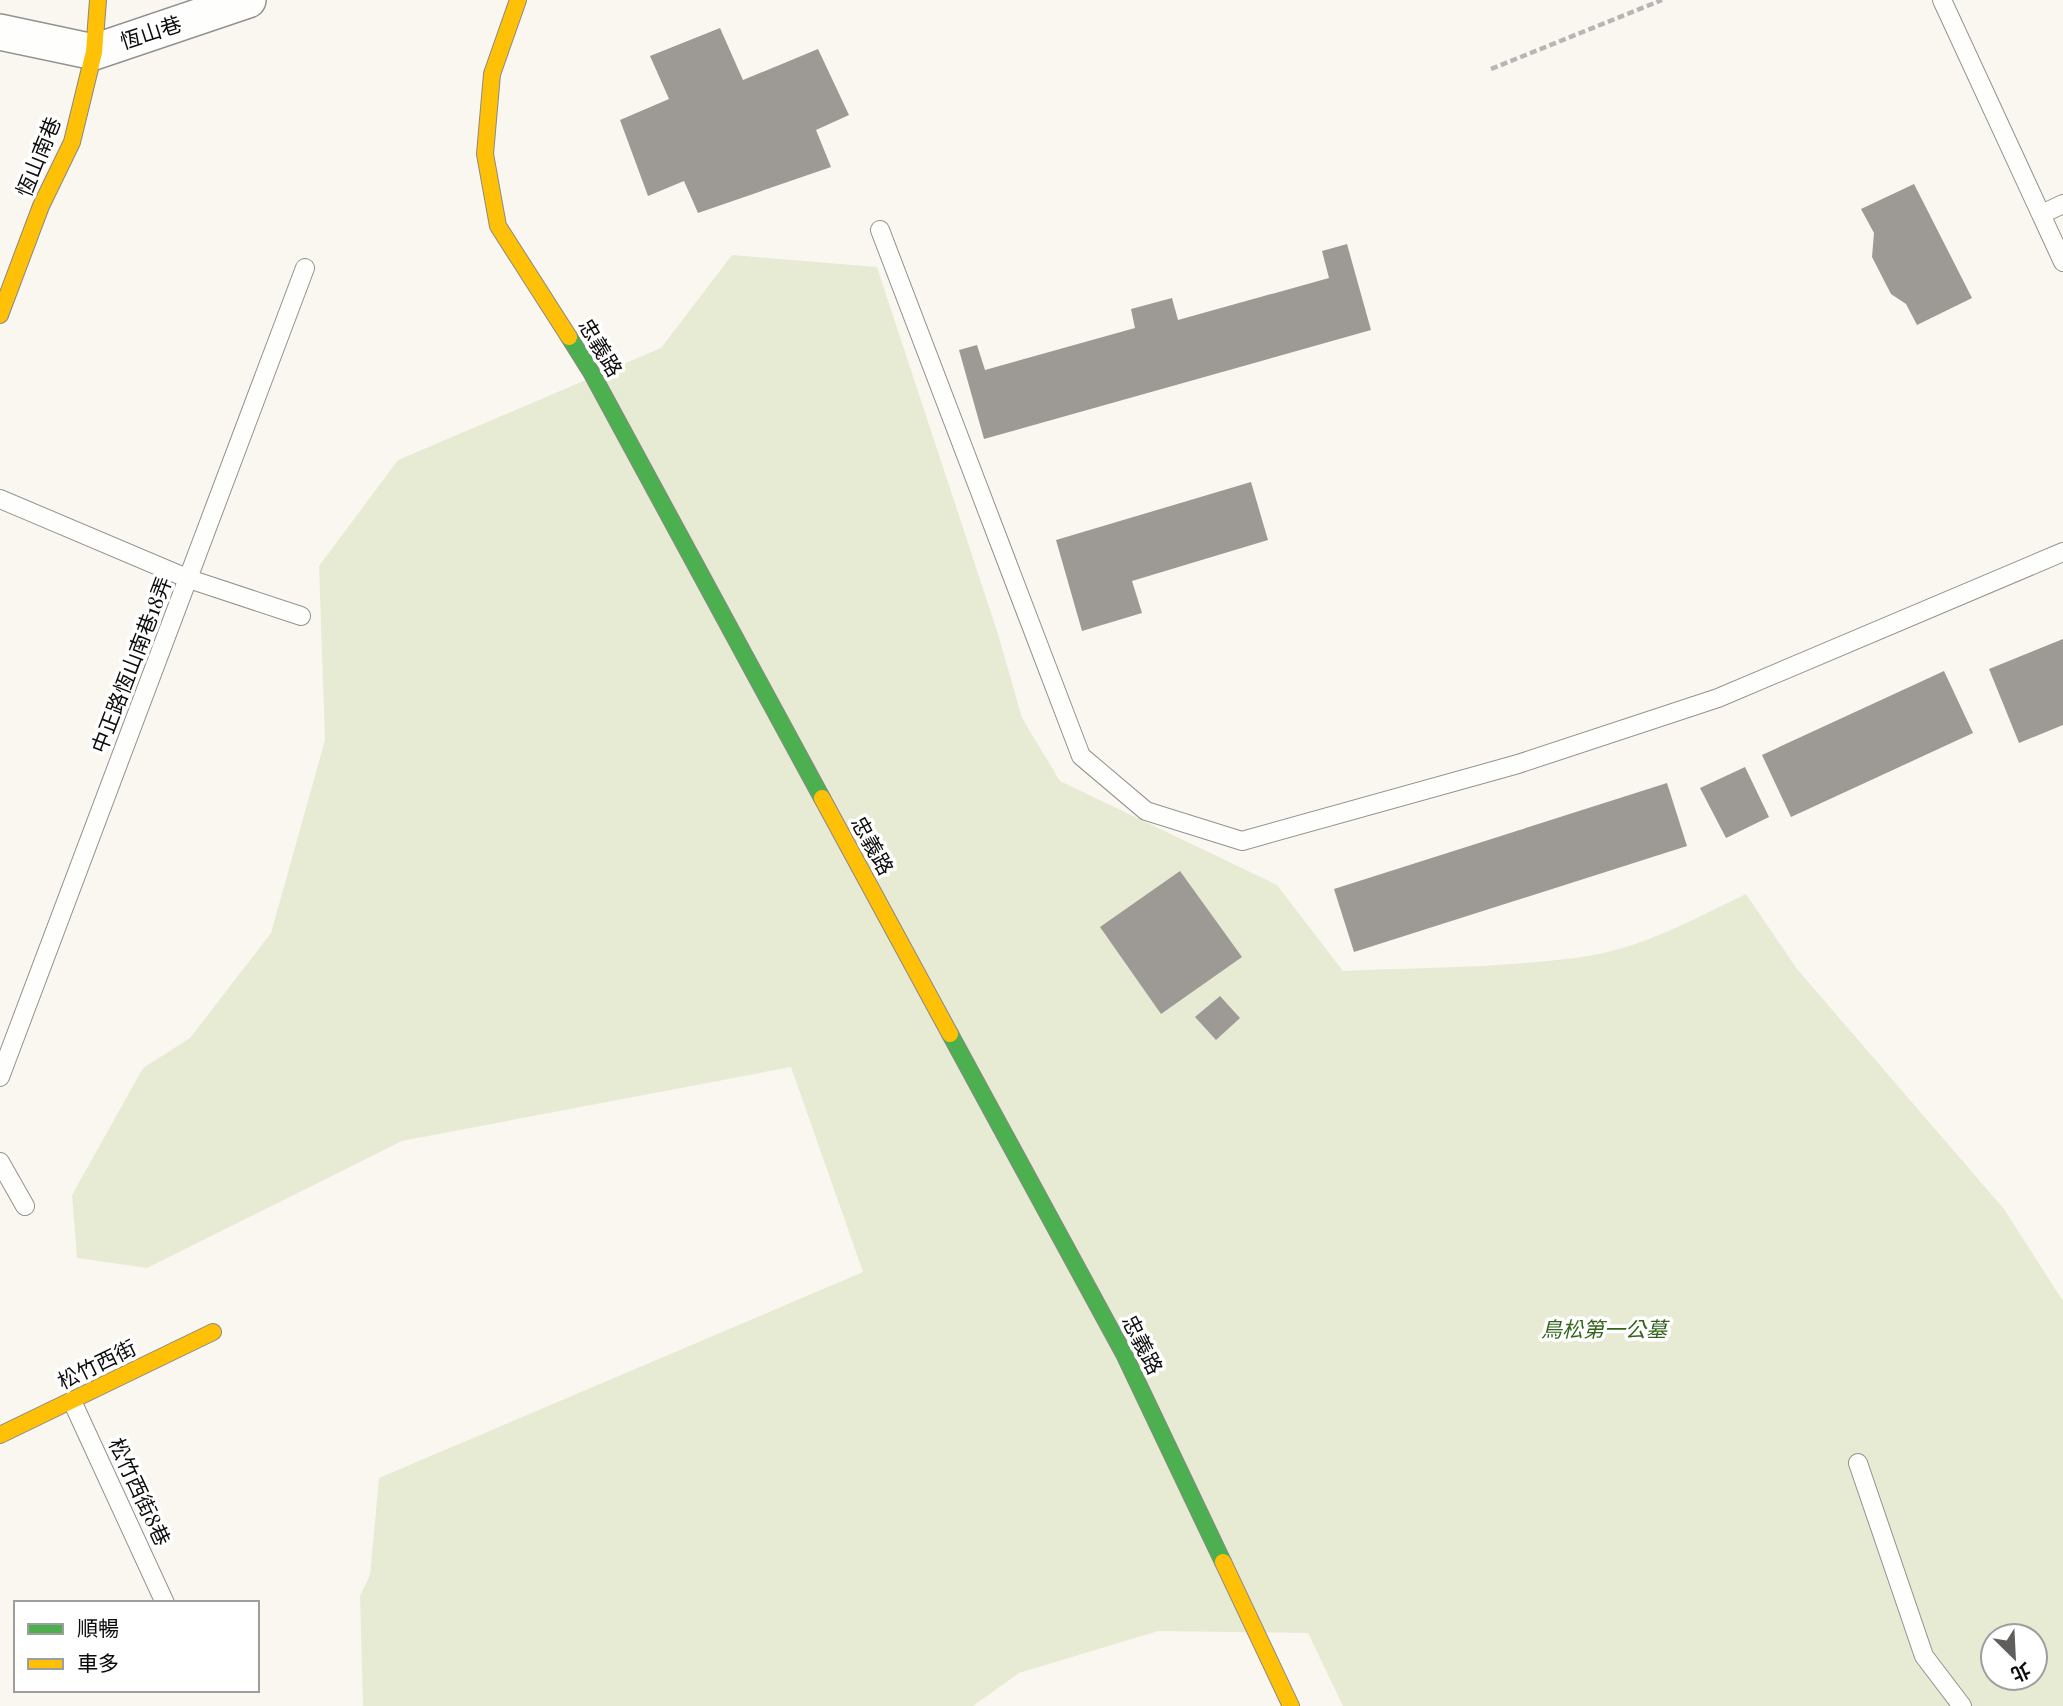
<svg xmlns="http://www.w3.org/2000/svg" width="2063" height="1706" viewBox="0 0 2063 1706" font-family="'Playfair Display','Noto Sans TC',serif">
  <rect width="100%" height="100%" fill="#faf7f0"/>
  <path fill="#e8ebd4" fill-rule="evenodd" d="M732,255L877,267L998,634L1022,718L1060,781L1277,885L1343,971C1424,967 1508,968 1588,956C1644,947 1696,918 1746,894L1797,969L2004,1209L2063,1301V1706H1343L1308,1633L1158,1631L1019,1673L973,1706H363L360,1596L370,1575L379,1478L863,1272L791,1067L402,1141L147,1268L77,1258L72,1195L143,1068L190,1038L271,933L325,740L319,566L398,460L661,348ZM1993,1636H2035V1678H1993Z"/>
  <g fill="#9d9a96">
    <polygon points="720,28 743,80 818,49 849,115 816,130 831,167 698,213 684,181 648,196 620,120 669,99 650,56"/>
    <polygon points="1914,184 1972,298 1917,325 1906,304 1891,294 1872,257 1874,233 1861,209"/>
    <polygon points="1347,244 1371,330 984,439 959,350 977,345 985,370 1135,328 1131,309 1172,298 1178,320 1329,278 1322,251"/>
    <polygon points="1251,482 1268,540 1132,581 1142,613 1082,631 1056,540"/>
    <polygon points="2063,639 2063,725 2019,743 1989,669"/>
    <polygon points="1944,671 1973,733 1791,817 1762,755"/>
    <polygon points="1745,767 1769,817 1726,838 1700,788"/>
    <polygon points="1667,783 1687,846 1354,952 1334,889"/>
    <polygon points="1180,871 1242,957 1161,1014 1100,927"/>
    <polygon points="1220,996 1240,1018 1216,1040 1195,1017"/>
  </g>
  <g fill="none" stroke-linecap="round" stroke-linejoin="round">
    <g stroke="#93928f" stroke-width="20">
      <g id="lane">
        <polyline points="1942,0 2063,262"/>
        <polyline points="2042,214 2063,204"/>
        <polyline points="880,230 1081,756 1146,811 1242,841 1518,764 1718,698 2063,552"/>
        <polyline points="0,499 189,579 301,616"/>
        <polyline points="0,1077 305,268"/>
        <polyline points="0,1162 25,1206"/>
        <polyline points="72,1401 165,1603"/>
        <polyline points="1858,1463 1924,1656 1962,1706"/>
      </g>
    </g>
    <g stroke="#93928f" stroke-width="38">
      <polyline id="street" points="0,32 94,52 248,0"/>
    </g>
    <g stroke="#8a8885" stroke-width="18">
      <g id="fast">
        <polyline points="569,337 591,372 822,798"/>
        <polyline points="950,1034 1124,1354 1223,1562"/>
      </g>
    </g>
    <g stroke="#8a8885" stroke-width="18">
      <g id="slow">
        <polyline points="518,0 492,74 485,154 498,226 569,337"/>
        <polyline points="0,315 41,206 72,142 94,52 98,0"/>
        <polyline points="822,798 950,1034"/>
        <polyline points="0,1435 213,1332"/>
        <polyline points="1223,1562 1291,1706"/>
      </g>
    </g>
    <polyline stroke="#b7b6b5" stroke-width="4.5" stroke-dasharray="7 3.5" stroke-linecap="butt" points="1491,69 1662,0"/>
    <use href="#lane" stroke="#fefefd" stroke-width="18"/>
    <use href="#street" stroke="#fefefd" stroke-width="35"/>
    <use href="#fast" stroke="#4caf50" stroke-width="16"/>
    <use href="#slow" stroke="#ffc107" stroke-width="16"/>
  </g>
  <g text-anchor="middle" stroke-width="7" stroke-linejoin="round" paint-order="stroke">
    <g font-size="21" fill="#0c0c0c" stroke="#fff">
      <text transform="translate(151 33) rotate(-18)" y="7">恆山巷</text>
      <text transform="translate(39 157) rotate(-68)" y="7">恆山南巷</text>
      <text transform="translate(600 348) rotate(59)" y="7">忠義路</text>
      <text transform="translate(132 665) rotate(-69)" y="7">中正路恆山南巷18弄</text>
      <text transform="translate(872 846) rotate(61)" y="7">忠義路</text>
      <text transform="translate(1142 1345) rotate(63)" y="7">忠義路</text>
      <text transform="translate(97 1365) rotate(-26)" y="7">松竹西街</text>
      <text transform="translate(139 1492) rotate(65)" y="7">松竹西街8巷</text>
    </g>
    <g font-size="21" font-style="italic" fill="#32651b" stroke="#fff">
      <text x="1604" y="1337">鳥松第一公墓</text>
    </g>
  </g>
  <rect x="14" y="1601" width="245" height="91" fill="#ffffff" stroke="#9e9e9e" stroke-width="2"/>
  <rect x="28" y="1624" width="35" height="10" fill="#4caf50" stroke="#9e9e9e" stroke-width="2"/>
  <text x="77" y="1636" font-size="21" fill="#0c0c0c">順暢</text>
  <rect x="28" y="1659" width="35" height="10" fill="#ffc107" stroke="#9e9e9e" stroke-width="2"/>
  <text x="77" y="1671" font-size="21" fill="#0c0c0c">車多</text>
  <g transform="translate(2014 1657) rotate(156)"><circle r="33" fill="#ffffff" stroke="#9e9e9e" stroke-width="2"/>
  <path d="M0-5L12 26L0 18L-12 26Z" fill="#5f5e5c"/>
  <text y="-10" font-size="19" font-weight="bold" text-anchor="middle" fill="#0c0c0c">北</text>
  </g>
</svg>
